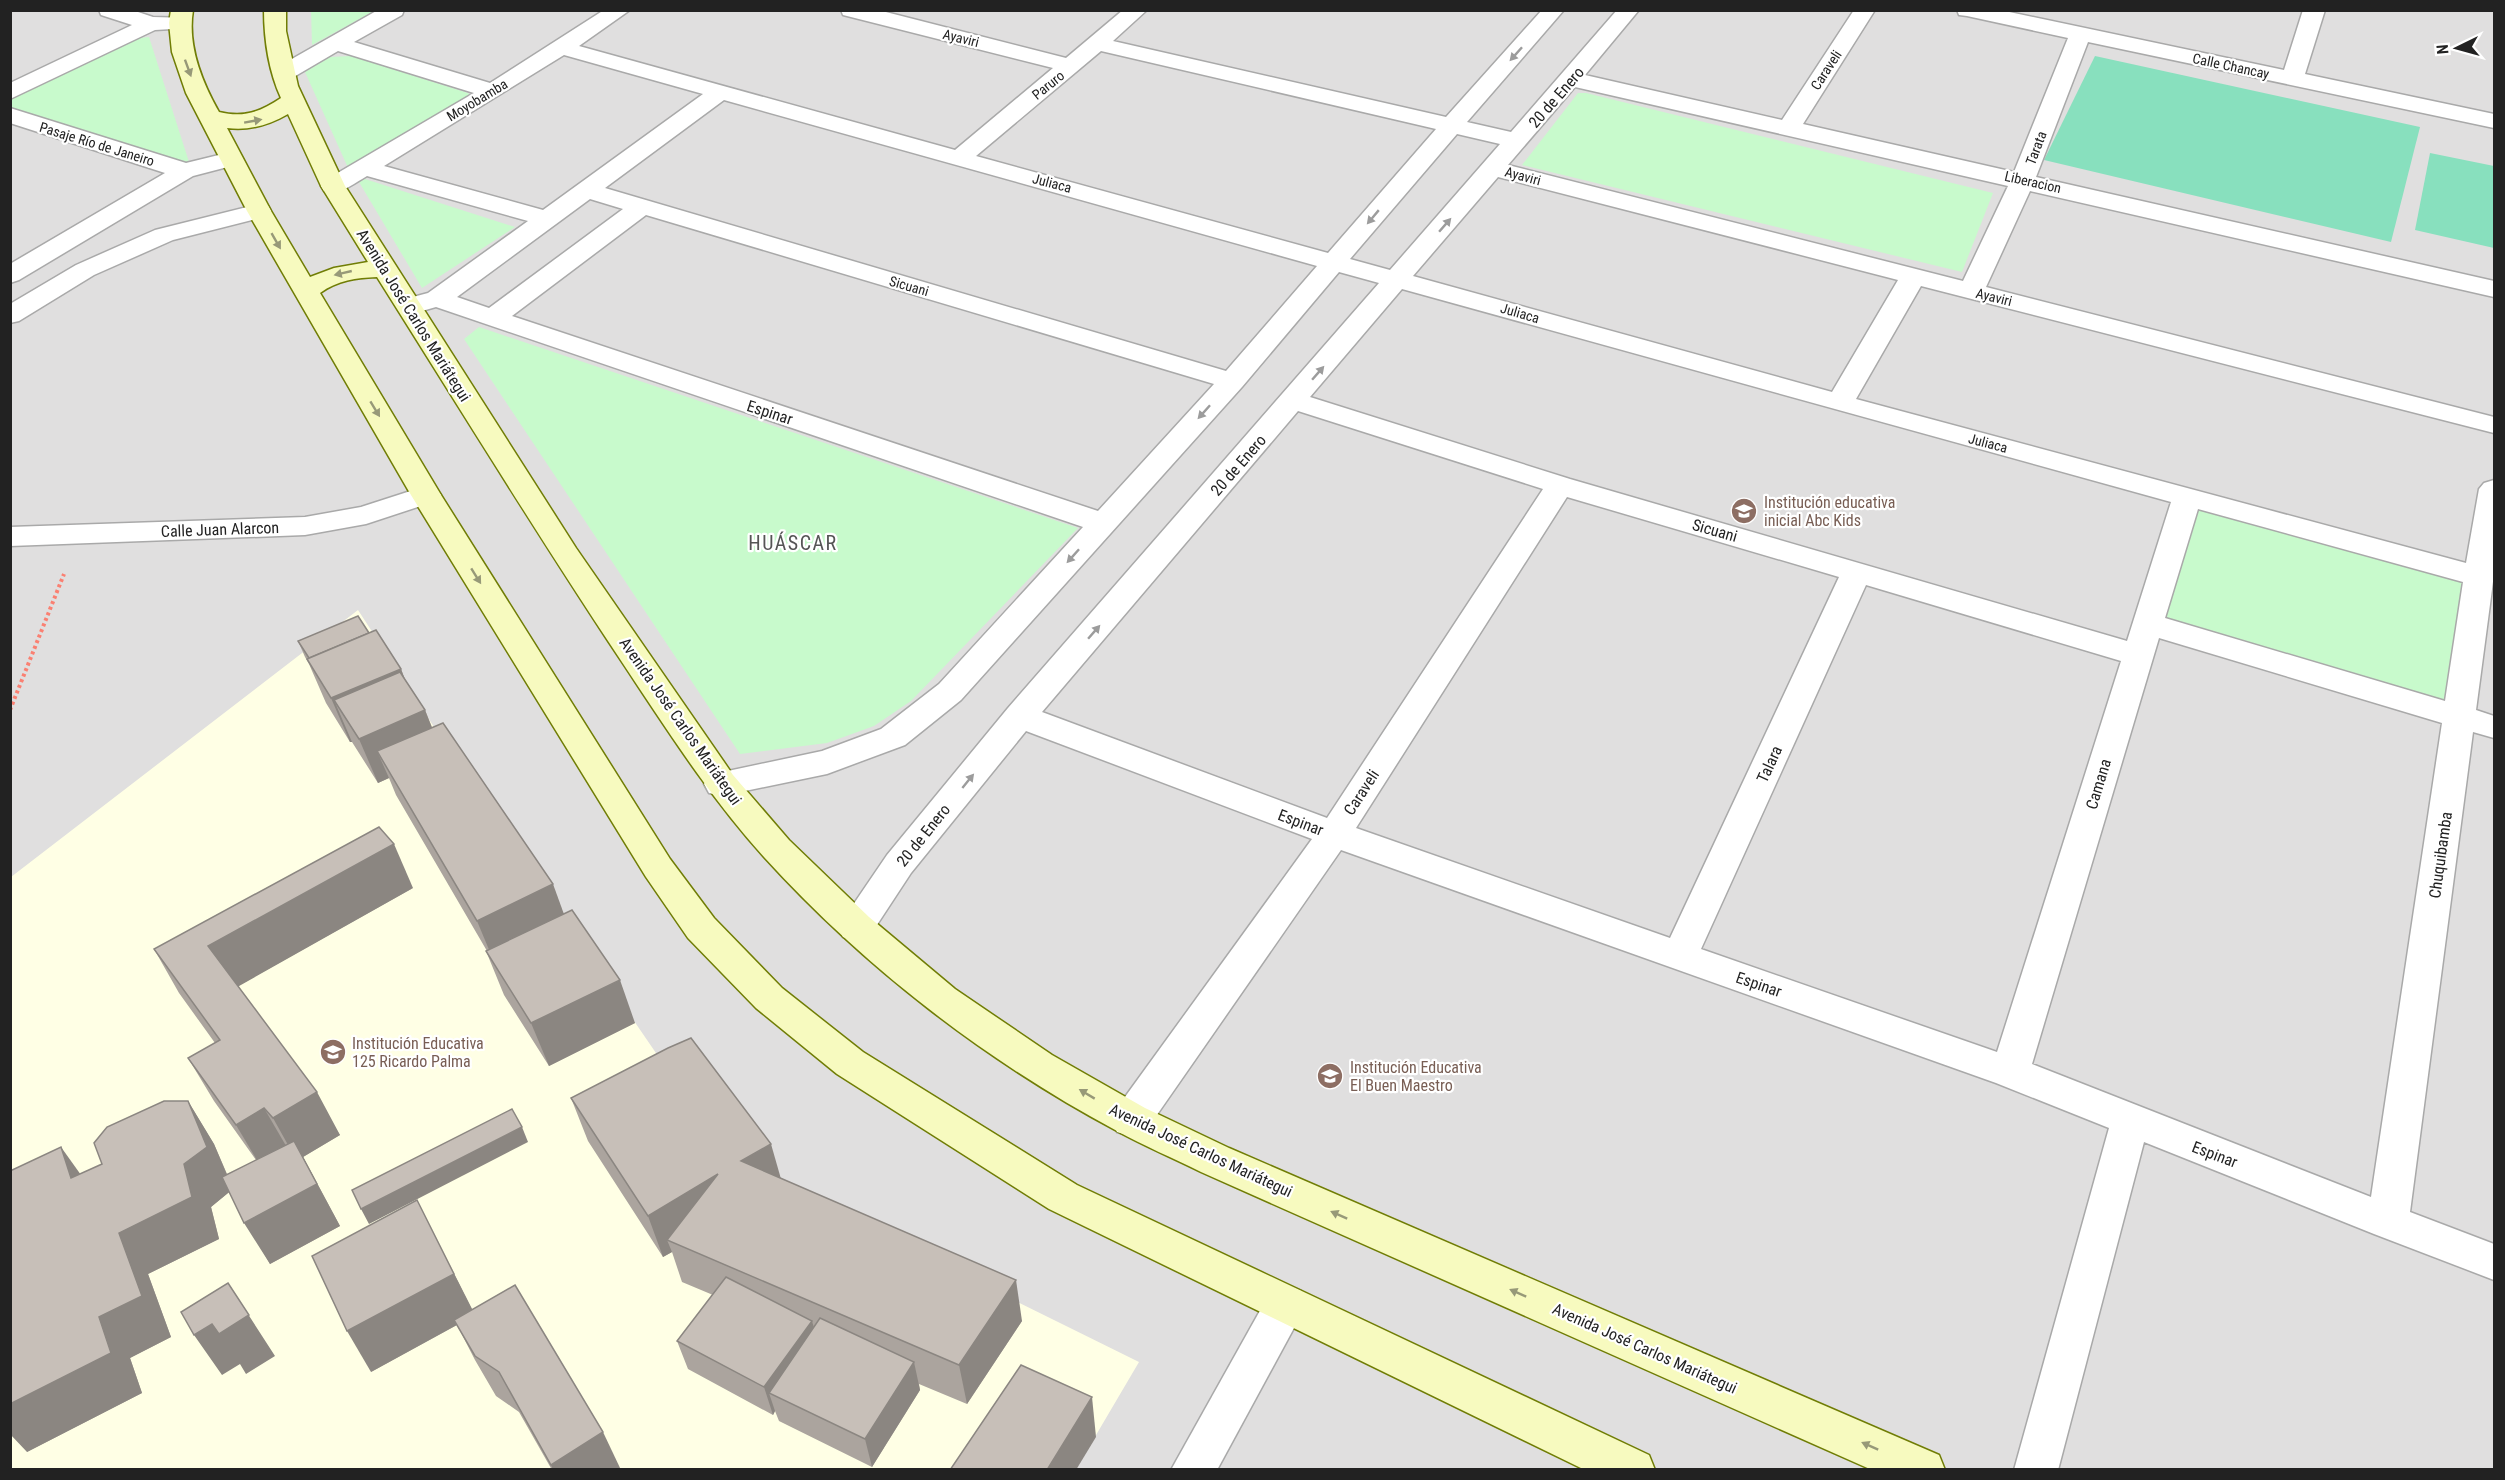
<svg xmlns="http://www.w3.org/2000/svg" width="2505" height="1480" viewBox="0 0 2505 1480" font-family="'Roboto Condensed',sans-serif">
  <rect width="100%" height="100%" fill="#f2efe9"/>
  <rect fill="#e0dfdf" x="11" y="11" width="2483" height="1458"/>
  <polygon fill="#ffffe5" points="358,610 460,767 682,1091 783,1186 1139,1362 1076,1469 11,1470 11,877"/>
  <g fill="#c8facc">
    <polygon points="311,10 374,10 374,11 312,45"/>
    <polygon points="149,37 189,162 181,165 11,108 12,99 139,38"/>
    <polygon points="351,56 468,93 470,95 349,170 305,72 330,57"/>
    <polygon points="1578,93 1586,93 1993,193 1962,272 1522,165"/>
    <polygon points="365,179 515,227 422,288 359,182"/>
    <polygon points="479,327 1078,528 911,701 874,726 827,743 740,754 464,339"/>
    <polygon points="2199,507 2471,583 2446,703 2164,618"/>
  </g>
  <g fill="#88e0be">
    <polygon points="2095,56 2420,127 2391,242 2044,160"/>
    <polygon points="2430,153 2494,166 2494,248 2415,230"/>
  </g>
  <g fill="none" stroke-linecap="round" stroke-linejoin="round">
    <g stroke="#a9a9a9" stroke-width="3">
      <g id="street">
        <polygon points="99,10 132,10 153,17 188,18 191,23 188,28 155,30 10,99 10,83 132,25 101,15"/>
        <path d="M378,10H404L402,15L354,42L490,83L604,10H630L579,46L955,150L1053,68L843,15L841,10H878L1066,58L1123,10H1147L1113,41L1446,117L1542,10H1564L1467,122L1511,132L1617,10H1639L1585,75L1782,120L1854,10H1875L1803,124L2014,172L2068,38L1967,16L1959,15L1957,10H2000L2284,70L2303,10H2325L2305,74L2494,114V128L2088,42L2036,177L2494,281V297L2030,191L1986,287L2494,417V433L1921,286L1856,399L2466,563L2479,489L2484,483L2494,480V574L2476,710L2494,716V738L2473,732L2410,1212L2494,1244V1280L2374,1234L2144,1142L2058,1470H2014L2109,1128L1996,1083L1341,850L1145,1132L1131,1136L1117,1132L1112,1120L1117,1108L1312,839L1026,731L911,873L869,937L856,941L843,937L838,927L887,855L1008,708L1379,283L1339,272L1242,387L961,700L905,745L827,774L721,796L709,793L704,784L709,775L822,751L881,729L939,684L1083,527L436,307L422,311L413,309L409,303L413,297L428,293L528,221L367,176C353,184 341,195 324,191L321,186L324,181L474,93L338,51L292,78L284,80L276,78L273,73L276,68ZM1101,51L1436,129L1328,253L976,156ZM564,55L703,94L543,210L384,166ZM1575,87L2008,186L1963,281L1508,165ZM724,100L1317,266L1226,371L605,188ZM1457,134L1500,144L1390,270L1350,259ZM1498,177L1898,280L1832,392L1413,276ZM590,199L623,209L489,308L457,297ZM646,215L1214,384L1098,511L512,316ZM1402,289L2171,502L2127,641L1570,479L1310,397ZM1298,411L1543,489L1327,818L1042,712ZM1567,497L1839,577L1670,938L1356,828ZM2198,509L2463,582L2445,701L2165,618ZM1866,585L2121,661L1997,1052L1701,949ZM2159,638L2442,723L2371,1197L2032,1064Z"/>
        <polygon points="10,108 186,163 231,152 239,154 243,159 239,164 193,176 19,280 10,283 10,264 165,173 10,123"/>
        <polygon points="259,204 268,206 271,211 268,216 173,240 94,275 19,321 10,323 10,304 76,265 155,230"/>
        <polygon points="426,486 436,489 441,495 436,501 366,524 305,535 10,546 10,527 305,517 361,507"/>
        <polygon points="1286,1285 1301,1291 1307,1304 1217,1470 1171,1470 1271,1291"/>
      </g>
    </g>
    <g stroke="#707d05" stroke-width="3">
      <path id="secondary" d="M171,10H193C187,46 202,82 219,112C244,118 260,112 281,98C269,72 264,39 264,10H286V31L298,86L345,186L576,548L733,775L789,840L869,917L955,989L1052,1055L1145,1108L1229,1148L1939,1455L1945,1470H1872L1201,1172C1173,1158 1144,1146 1117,1131C986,1061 864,967 764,857C708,795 664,725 618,656C535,531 457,404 377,277C356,278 338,280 320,293L441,495L670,859L714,918L782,988L863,1052L1077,1185L1649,1455L1655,1470H1585L1049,1209L837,1074L756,1008L688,938L646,877L411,495L247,211L186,93L172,52L169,23ZM288,114L321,186L368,262L334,268L310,277L271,211L227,128C249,131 269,125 288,114Z"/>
    </g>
    <polyline stroke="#fa8072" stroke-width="4" stroke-dasharray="3 3" stroke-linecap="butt" points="10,710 64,574"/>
    <use href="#street" fill="#fff" fill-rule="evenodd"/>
    <use href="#secondary" fill="#f7fabf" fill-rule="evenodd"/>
  </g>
  <g fill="#aba49e">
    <polygon points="369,633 401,669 405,680 425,710 432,727 564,914 635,1023 549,1066 504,995 486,951 487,951 396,795 389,778 378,783 352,742 350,742 326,703 309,664 305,657 298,641"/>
    <polygon points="413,888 238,986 340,1135 303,1157 340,1226 270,1264 229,1192 211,1207 219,1239 148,1274 171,1337 130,1358 142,1393 27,1452 80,1174 102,1164 188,1101 214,1144 227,1174 256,1160 214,1101 188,1058 215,1043 179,993 154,949"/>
    <polygon points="571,1098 781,1178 1022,1321 967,1404 919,1384 920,1390 872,1467 779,1421 775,1411 773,1415 688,1369 677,1341 713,1295 682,1282 672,1252 663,1257 588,1141"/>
    <polygon points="438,1242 472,1309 621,1470 552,1470 519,1412 496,1396 475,1360 457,1325 371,1372"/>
  </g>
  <g fill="#8b8681">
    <polygon points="401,669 418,713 425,710 442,754 377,751 389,778 378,783 359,739 334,700 352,742 350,742 331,698"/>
    <polygon points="394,844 413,888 232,990 208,946"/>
    <polygon points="553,884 569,928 495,964 477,921"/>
    <polygon points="620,980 635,1023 549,1066 531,1023"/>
    <polygon points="317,1092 340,1135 303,1157 340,1226 270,1264 244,1223 297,1161 273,1118"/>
    <polygon points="188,1101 214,1144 233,1189 211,1207 219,1239 148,1274 171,1337 130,1358 142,1393 27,1452 10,1434 10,1404 99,1317 119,1233 184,1164"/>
    <polygon points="264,1108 289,1151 261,1167 236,1125"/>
    <polygon points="522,1127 528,1142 369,1224 361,1209"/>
    <polygon points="771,1144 783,1186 741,1161"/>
    <polygon points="61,1147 91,1189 71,1178"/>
    <polygon points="718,1174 667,1240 672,1252 663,1257 648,1216"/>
    <polygon points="417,1200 475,1315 371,1372 347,1331"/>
    <polygon points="1016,1280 1022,1321 967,1404 959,1365"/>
    <polygon points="228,1283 275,1356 246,1374 240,1364 222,1375 194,1335 212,1324"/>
    <polygon points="812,1321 820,1349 769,1393 775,1411 773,1415 764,1387"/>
    <polygon points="914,1362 920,1390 872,1467 865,1439"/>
    <polygon points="1092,1397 1096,1437 1076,1470 1047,1470"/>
    <polygon points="603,1432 621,1470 553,1470 551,1465"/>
  </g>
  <g fill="#c7bfb8" stroke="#8b8681" stroke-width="1.5">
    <polygon points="358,616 369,633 309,658 298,641"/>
    <polygon points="376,630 401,669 331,698 307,659"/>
    <polygon points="400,672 425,710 359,739 334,700"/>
    <polygon points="443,723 553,884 477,921 377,751"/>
    <polygon points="379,827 394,844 208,946 317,1092 273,1118 264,1108 236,1125 188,1058 220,1040 154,949"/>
    <polygon points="572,910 620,980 531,1023 486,951"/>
    <polygon points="691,1038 771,1144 741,1161 1016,1280 959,1365 667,1240 718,1174 648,1216 571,1098 668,1048"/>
    <polygon points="164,1101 188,1101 207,1147 184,1164 192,1197 119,1233 142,1296 99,1317 111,1353 10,1404 10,1171 61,1147 71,1178 102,1164 94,1143 107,1127"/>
    <polygon points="512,1109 522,1127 361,1209 352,1190"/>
    <polygon points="294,1141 317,1184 244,1223 222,1177"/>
    <polygon points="417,1200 454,1274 347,1331 312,1256"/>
    <polygon points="726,1277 812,1321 764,1387 677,1341"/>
    <polygon points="228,1283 249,1315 219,1334 212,1324 194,1335 181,1312"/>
    <polygon points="515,1285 603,1432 551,1465 499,1372 475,1356 454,1320"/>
    <polygon points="820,1318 914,1362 865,1439 769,1393"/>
    <polygon points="1021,1365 1092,1397 1047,1470 950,1470"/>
  </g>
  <defs><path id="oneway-solid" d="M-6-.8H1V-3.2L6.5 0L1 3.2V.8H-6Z" transform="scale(1.5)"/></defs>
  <g fill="#9c9c9c">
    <use href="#oneway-solid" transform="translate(1516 54) rotate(132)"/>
    <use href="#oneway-solid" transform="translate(1373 217) rotate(130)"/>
    <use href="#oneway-solid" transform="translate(1445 225) rotate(-49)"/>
    <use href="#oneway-solid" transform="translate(1318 373) rotate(-49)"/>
    <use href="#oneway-solid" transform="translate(1204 412) rotate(132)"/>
    <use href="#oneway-solid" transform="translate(1073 556) rotate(132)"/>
    <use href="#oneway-solid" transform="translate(1094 632) rotate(-49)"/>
    <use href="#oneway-solid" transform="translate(968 781) rotate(-51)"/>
  </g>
  <g fill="#979978">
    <use href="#oneway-solid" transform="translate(188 68) rotate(70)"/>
    <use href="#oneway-solid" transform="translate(253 121) rotate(-10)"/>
    <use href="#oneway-solid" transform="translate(276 241) rotate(60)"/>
    <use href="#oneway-solid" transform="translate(343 273) rotate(167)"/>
    <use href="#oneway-solid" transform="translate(375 409) rotate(59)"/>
    <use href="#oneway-solid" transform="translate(476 576) rotate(58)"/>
    <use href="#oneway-solid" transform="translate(1087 1094) rotate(-149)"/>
    <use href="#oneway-solid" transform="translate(1339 1215) rotate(-156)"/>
    <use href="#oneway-solid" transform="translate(1518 1293) rotate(-156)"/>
    <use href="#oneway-solid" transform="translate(1870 1446) rotate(-156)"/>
  </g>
  <defs>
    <g id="school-disc" transform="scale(1.35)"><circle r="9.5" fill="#8d6e63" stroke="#fff"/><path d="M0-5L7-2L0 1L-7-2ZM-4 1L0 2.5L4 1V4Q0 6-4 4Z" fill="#fff"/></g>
  </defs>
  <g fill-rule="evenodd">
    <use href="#school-disc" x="1744" y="511"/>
    <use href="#school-disc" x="333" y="1052"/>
    <use href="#school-disc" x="1330" y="1076"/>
  </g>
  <g text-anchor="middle" stroke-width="4.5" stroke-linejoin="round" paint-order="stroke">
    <g font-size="14" fill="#222" stroke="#fff">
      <text transform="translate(961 38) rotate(14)" y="5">Ayaviri</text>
      <text transform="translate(2231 66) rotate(12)" y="5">Calle Chancay</text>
      <text transform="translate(1826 70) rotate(-57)" y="5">Caraveli</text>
      <text transform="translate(1048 85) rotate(-39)" y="5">Paruro</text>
      <text transform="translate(477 100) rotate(-31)" y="5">Moyobamba</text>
      <text transform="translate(97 144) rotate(17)" y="5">Pasaje Río de Janeiro</text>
      <text transform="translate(2036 148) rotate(-69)" y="5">Tarata</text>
      <text transform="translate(1523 176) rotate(15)" y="5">Ayaviri</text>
      <text transform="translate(2033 182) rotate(13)" y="5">Liberacion</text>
      <text transform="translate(1052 183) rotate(15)" y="5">Juliaca</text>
      <text transform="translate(909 286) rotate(16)" y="5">Sicuani</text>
      <text transform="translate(1994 297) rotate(14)" y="5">Ayaviri</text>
      <text transform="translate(1520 313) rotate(16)" y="5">Juliaca</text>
      <text transform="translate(1988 443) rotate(15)" y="5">Juliaca</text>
    </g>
    <g font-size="16" fill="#222" stroke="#fff">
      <text transform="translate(1556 97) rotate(-49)" y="6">20 de Enero</text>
      <text transform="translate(414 315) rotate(58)" y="6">Avenida José Carlos Mariátegui</text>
      <text transform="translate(770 412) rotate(18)" y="6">Espinar</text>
      <text transform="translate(1238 465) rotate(-49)" y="6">20 de Enero</text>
      <text transform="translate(220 529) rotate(-2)" y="6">Calle Juan Alarcon</text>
      <text transform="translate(1715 530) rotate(16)" y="6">Sicuani</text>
      <text transform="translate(681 721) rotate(55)" y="6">Avenida José Carlos Mariátegui</text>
      <text transform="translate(1769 764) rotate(-65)" y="6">Talara</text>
      <text transform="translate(2098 784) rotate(-73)" y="6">Camana</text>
      <text transform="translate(1361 792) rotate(-57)" y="6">Caraveli</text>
      <text transform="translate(1301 822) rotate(21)" y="6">Espinar</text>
      <text transform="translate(923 835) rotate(-51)" y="6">20 de Enero</text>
      <text transform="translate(2440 855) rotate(-82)" y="6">Chuquibamba</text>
      <text transform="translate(1759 984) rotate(19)" y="6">Espinar</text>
      <text transform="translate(1201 1150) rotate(25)" y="6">Avenida José Carlos Mariátegui</text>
      <text transform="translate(2215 1154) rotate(21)" y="6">Espinar</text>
      <text transform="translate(1645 1348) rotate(24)" y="6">Avenida José Carlos Mariátegui</text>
    </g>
    <g font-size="16" fill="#785e54" stroke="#fff" text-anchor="start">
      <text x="1764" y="508">Institución educativa<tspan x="1764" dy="18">inicial Abc Kids</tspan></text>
      <text x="352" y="1049">Institución Educativa<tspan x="352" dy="18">125 Ricardo Palma</tspan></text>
      <text x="1350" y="1073">Institución Educativa<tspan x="1350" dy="18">El Buen Maestro</tspan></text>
    </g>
    <g font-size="20" letter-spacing="1.5" fill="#555" stroke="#fff">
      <text x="793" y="550">HUÁSCAR</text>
    </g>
  </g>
  <rect width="2505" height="1480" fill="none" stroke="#222222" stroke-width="24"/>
  <g transform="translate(2457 48) rotate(265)" stroke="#ffffff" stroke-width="4.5" paint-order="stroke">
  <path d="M0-4.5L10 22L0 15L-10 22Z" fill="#222222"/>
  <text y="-9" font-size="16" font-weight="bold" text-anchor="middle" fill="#222222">N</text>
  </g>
</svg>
